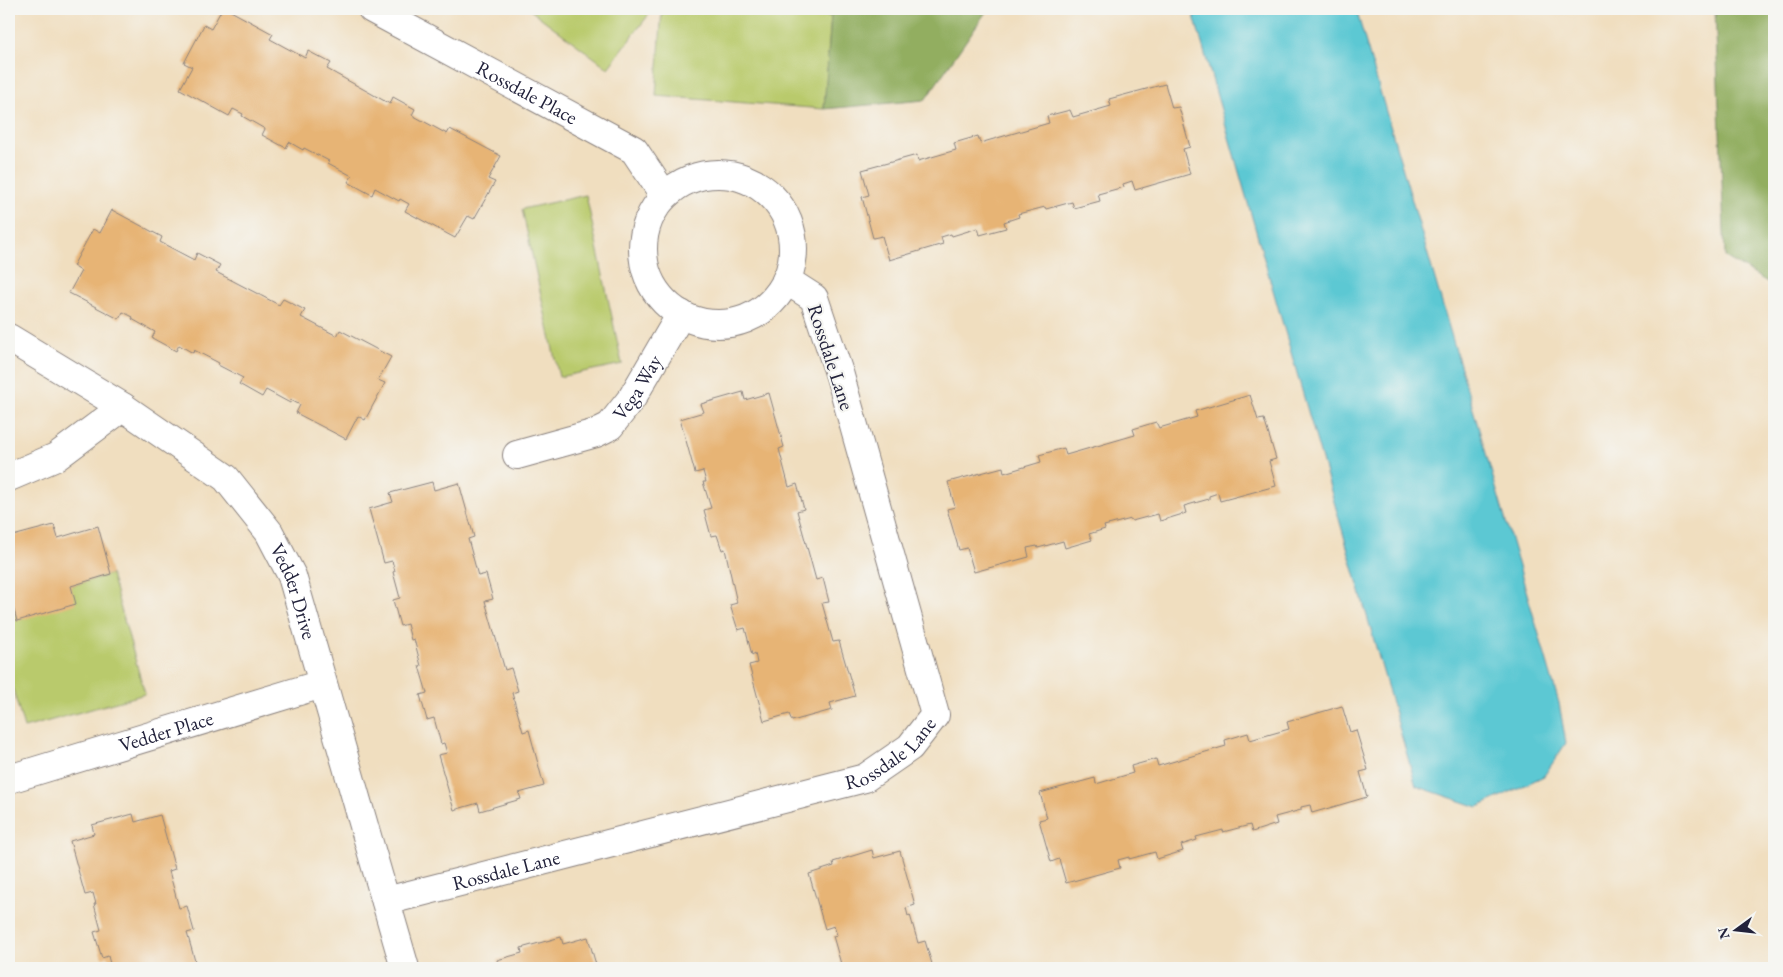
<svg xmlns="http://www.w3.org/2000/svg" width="1783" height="977" viewBox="0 0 1783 977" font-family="'EB Garamond',serif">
  <rect width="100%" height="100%" fill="#f6f6f2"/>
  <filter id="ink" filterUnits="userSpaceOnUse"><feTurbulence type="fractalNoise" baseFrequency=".02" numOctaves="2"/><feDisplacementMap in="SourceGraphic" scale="10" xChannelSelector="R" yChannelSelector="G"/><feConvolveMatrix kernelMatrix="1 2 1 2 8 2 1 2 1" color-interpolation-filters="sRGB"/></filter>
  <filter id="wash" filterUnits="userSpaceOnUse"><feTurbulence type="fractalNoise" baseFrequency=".0096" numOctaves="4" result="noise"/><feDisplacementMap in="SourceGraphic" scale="20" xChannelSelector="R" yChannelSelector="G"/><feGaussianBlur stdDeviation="1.12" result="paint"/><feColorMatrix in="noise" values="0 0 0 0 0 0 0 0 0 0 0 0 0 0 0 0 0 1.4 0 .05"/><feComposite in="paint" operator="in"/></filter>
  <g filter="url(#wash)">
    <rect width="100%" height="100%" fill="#f0debf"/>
    <g fill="#b9ca6c" stroke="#6e7654">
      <polygon points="529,9 644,9 650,13 608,68"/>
      <polygon points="662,9 739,9 831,16 824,109 656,96"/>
      <polygon points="586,195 622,364 559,377 522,209"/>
      <polygon points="111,574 145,694 24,728 9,675 9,604 12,603 17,620 71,586"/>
    </g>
    <g fill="#92ae60" stroke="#5a684e">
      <polygon points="739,9 988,9 925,100 824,109 831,16"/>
      <polygon points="1715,9 1774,9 1774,286 1725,257"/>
    </g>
    <polygon fill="#5cc8d3" stroke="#3f7587" points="1192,9 1356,9 1559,703 1566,743 1544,776 1478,807 1416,786"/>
    <g id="blocks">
      <g fill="#e7b475">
        <polygon points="222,9 227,9 273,34 270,39 305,58 308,51 331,63 327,69 390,104 393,97 415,109 412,115 447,134 450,129 501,156 488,179 495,182 474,219 468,216 455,238 405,211 409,204 400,199 399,201 375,188 372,195 348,182 352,176 328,163 329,161 304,148 303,150 289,142 286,148 262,135 265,129 242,116 243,114 233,109 229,116 180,89 192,67 184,63 204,25 211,29"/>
        <polygon points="1165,84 1172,108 1179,107 1190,147 1183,149 1190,174 1135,190 1132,181 1123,184 1124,187 1098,194 1100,201 1074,208 1072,202 1046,209 1045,207 1018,214 1019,217 1004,222 1006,228 980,235 978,228 952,236 951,234 941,237 943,244 889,260 882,236 873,238 862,197 869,195 862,170 917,155 918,161 956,150 954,143 978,136 980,143 1049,123 1047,116 1070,110 1073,117 1111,106 1109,99"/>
        <polygon points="112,210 162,237 160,242 194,260 197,253 220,265 216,272 279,305 283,299 305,310 301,317 337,336 340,330 391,357 378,380 385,383 365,420 358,416 346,439 296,413 300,405 291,400 290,403 266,390 262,397 239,384 243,378 218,365 219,363 194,350 193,353 179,345 176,351 152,338 155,332 132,319 133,317 123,312 119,319 69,293 81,271 73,266 93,229 100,233"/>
        <polygon points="743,392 745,400 769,393 784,447 779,449 789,487 797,484 804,509 797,511 816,580 823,578 829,602 822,603 833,642 839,641 855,696 830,703 832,710 792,721 789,714 764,721 749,665 757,663 755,653 752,655 745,628 738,630 730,605 737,603 725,549 722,550 717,535 711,536 704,510 711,508 703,482 706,482 703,471 695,473 680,419 704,412 701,404"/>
        <polygon points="1250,395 1258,420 1264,419 1276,459 1269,461 1276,486 1220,501 1218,493 1209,496 1209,499 1184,506 1186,513 1160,521 1158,514 1132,521 1131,519 1104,526 1105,529 1089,534 1092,540 1065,548 1063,541 1038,548 1037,546 1027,548 1029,557 974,572 967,548 959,550 947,509 955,507 948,482 1003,467 1004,473 1041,462 1039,455 1064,448 1066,455 1135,435 1133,429 1156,422 1159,428 1197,417 1195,411"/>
        <polygon points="432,482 434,490 459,483 474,537 468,539 478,576 486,574 493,599 485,601 505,670 511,668 518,691 512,693 523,732 529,730 544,786 519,793 521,799 480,811 478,803 454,810 438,755 447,753 444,743 441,744 434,718 427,720 420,695 427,693 419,666 421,666 414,639 411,640 407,624 400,626 393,600 400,598 393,572 395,571 392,561 384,563 369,509 393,502 390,493"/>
        <polygon points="54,525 58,538 98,526 111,574 71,586 76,604 17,621 12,603 9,604 9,537"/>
        <polygon points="1342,706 1350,732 1356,730 1368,770 1360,772 1367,797 1312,813 1310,805 1301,807 1301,810 1275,817 1277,824 1252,832 1250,825 1223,832 1223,830 1196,837 1197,840 1181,845 1183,851 1157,859 1155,852 1129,859 1129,857 1118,860 1120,868 1066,883 1059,859 1051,862 1039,820 1047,818 1040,793 1095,778 1096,784 1133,773 1131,766 1156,759 1158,766 1226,746 1225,740 1248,733 1250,740 1289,729 1287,722"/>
        <polygon points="133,814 135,822 160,815 175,869 169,871 179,908 187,906 194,931 187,933 197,968 111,968 108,956 102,958 94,932 101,930 94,904 96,904 93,893 85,895 70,841 94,834 92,825"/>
        <polygon points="872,850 874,858 900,851 915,905 906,908 908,916 910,915 918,943 925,941 932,964 924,966 925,968 835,968 834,967 841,964 833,936 837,935 834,926 825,929 809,874 834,866 833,862"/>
        <polygon points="561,937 563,944 588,937 597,968 499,968 497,960 522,953 521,948"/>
      </g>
    </g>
  </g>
  <g filter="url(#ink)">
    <use href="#blocks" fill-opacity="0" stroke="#89807d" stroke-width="1"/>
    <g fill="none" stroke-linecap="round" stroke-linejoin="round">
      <g stroke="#89807d" stroke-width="30">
        <g id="street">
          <path id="s1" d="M372,9L634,150L664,195"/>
          <circle cx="718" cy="249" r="75"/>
          <path id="s2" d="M9,338L123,407L226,478L269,532L292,576L405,968"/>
          <path id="s3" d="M517,455L596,433L610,426L632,398L681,314"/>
          <polyline points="9,477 56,457 123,407"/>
          <path id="s4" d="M9,779L322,684"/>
          <path id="s5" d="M386,901L865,778L910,747L935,715L840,376L814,298L786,280"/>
        </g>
      </g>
      <use href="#street" stroke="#fff" stroke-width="28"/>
    </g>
  </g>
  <g text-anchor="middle" stroke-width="4.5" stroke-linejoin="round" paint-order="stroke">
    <g font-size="20" fill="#22223b" stroke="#f6f6f2">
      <text dy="7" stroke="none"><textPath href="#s1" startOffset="176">Rossdale Place</textPath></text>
      <text transform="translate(831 357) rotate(72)" y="7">Rossdale Lane</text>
      <text dy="7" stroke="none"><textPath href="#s3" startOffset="145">Vega Way</textPath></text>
      <text dy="7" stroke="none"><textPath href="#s2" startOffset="392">Vedder Drive</textPath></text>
      <text dy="7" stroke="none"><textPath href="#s4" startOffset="164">Vedder Place</textPath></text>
      <text dy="7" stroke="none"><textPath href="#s5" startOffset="529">Rossdale Lane</textPath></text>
      <text dy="7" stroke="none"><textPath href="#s5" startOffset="124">Rossdale Lane</textPath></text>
    </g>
  </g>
  <rect width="1783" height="977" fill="none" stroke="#f6f6f2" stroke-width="30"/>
  <g transform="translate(1736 930) rotate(255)" stroke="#f6f6f2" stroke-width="4" paint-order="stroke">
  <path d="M0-4L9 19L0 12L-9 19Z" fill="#22223b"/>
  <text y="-8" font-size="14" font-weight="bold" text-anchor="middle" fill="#22223b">N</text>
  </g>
</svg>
